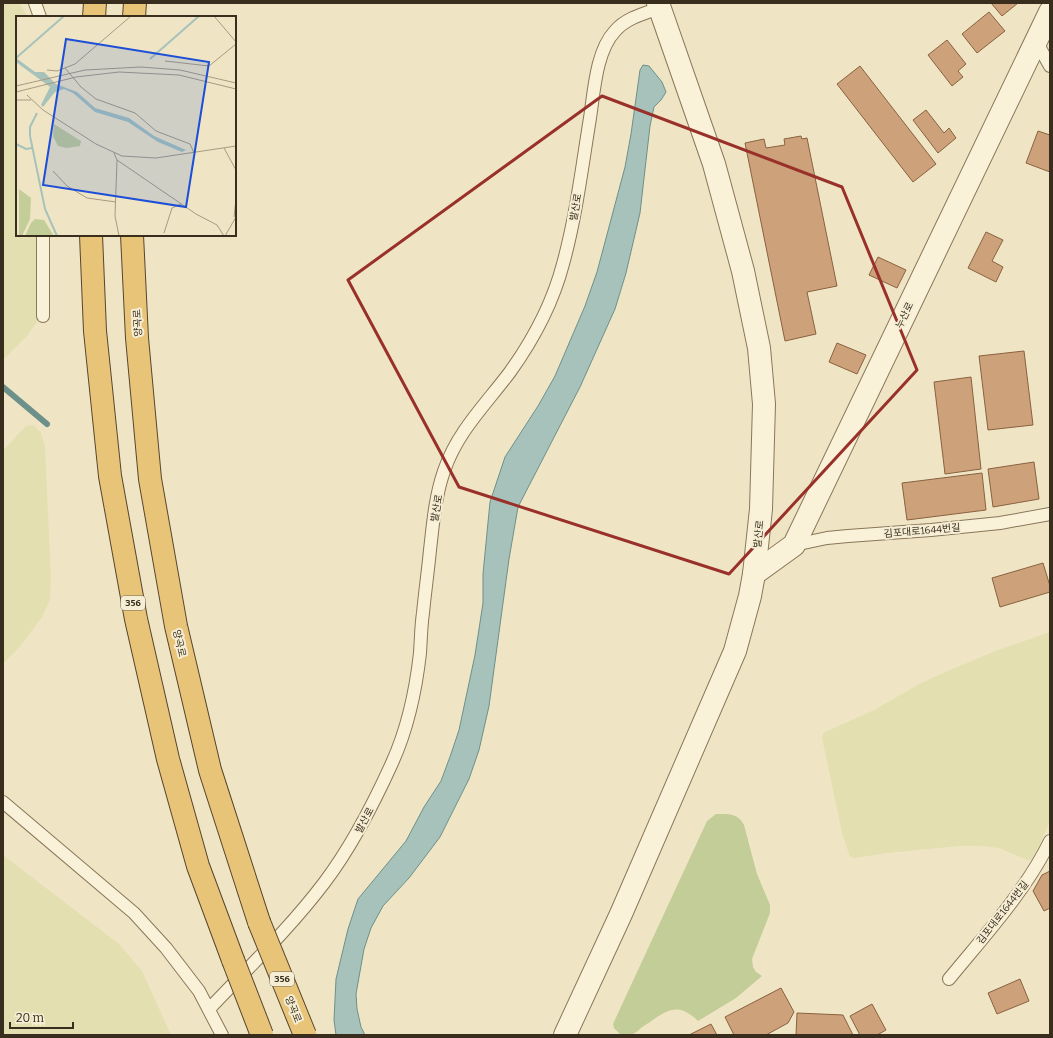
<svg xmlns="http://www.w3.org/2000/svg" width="1053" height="1038" viewBox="0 0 1053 1038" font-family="Bitter,'Noto Sans KR',serif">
  <rect width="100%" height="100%" fill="#efe5c4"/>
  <g fill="#e4dfb1">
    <polygon points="3,3 19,3 28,17 17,17 17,235 38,235 39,319 27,336 3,360"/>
    <polygon points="34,425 41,433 45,446 51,578 50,600 42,617 22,644 3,664 3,451 26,426"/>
    <polygon points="1050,632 1050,821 1038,848 1031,860 1027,860 999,848 980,846 960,846 887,853 855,858 850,857 842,833 822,738 823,733 874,710 919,684 943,673 998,650"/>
    <polygon points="3,855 119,944 142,971 171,1035 3,1035"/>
  </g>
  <path fill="#c3cd98" d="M716,814C729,814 738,813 744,825L757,874L770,905V913L752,959L753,967L756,972L762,976L736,998L698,1021C675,998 663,1014 641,1028C638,1031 634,1034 630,1035C628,1036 624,1035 621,1035L614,1028L613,1024L707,821Z"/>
  <polygon fill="#a6c2bb" stroke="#6d908a" points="643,65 649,66 662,82 666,92 661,100 654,107 650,126 640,213 626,273 615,309 580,387 518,507 509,559 489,706 479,750 469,779 440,837 409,878 383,906 371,928 364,949 356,994 357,1009 361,1027 365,1035 336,1035 334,1020 336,979 348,929 358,899 406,841 424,807 441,781 451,754 459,730 475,655 483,603 483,574 490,502 505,457 538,406 555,376 585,306 597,272 625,167 631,134 640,70"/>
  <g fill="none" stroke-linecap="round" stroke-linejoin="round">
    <polyline stroke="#6d908a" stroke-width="6" points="3,387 47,424"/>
  </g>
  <g fill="#cda27a" stroke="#896140">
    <polygon points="991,3 1018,3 1002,16"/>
    <polygon points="989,12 1005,31 977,53 962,34"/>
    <polygon points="947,40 966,64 958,71 963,77 952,86 928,55"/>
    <polygon points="860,66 936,164 913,182 837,84"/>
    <polygon points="926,110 944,133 949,128 956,138 938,153 913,120"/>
    <polygon points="1038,131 1050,135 1050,172 1026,163"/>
    <polygon points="801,136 802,139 807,138 837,286 807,292 816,334 785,341 745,143 764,139 766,148 785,145 784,139"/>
    <polygon points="986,232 1003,240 992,261 1003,267 996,282 968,268"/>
    <polygon points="878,257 906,270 897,288 869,275"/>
    <polygon points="837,343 866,355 857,374 829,362"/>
    <polygon points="1024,351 1033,425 988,430 979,356"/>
    <polygon points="971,377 981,469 945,474 934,382"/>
    <polygon points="1034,462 1039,499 993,507 988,469"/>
    <polygon points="982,473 986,510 907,520 902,483"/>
    <polygon points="1043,563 1050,586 1050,592 1000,607 992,578"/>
    <polygon points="1050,871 1050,908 1044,911 1033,891 1042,875"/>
    <polygon points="1020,979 1029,1001 997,1014 988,993"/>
    <polygon points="781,988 794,1012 788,1023 766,1035 734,1035 725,1017"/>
    <polygon points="872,1004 886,1030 877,1035 860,1035 850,1016"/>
    <polygon points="797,1013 843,1015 853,1035 796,1035"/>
    <polygon points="711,1024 717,1035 689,1035"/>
  </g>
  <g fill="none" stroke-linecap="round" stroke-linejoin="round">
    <g stroke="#8a765a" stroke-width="14">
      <g id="service">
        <polyline points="35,3 40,17"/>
        <polyline points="1036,41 1050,66"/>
        <polyline points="43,235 43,316"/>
        <polyline points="794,545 827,538 848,536 931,530 1000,523 1050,514"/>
        <polyline points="3,802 134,913 166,948 199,991 222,1035"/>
        <path d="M949,979C985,935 1025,892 1050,841"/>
        <path d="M209,1009C248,968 290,928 324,883C352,846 373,805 392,763C407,730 416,689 420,653C421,639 421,626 423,613C425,592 428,571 430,550C433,524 435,497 444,471C457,432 486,404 510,372C533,340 553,302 563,264C576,217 582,167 590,118C594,92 596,51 615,31C626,18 643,14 660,8"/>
      </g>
    </g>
    <g stroke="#8a765a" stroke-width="24">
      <polyline id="minor" points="754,574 794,545 1050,12"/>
    </g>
    <g stroke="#8a765a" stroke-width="24">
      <polyline id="tertiary" points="565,1035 621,914 735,651 750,596 754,574 761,509 764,404 759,348 743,271 714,164 658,3"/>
    </g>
    <g stroke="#57442e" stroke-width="24">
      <g id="trunk">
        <polyline points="94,17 95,3"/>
        <polyline points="134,17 135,3"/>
        <polyline points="91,235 95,331 110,476 136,619 168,759 198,866 233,960"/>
        <polyline points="132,235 137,338 150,479 176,626 210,770 259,922"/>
      </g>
    </g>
    <use href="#service" stroke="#f9f1d8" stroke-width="12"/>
    <use href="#minor" stroke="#f9f1d8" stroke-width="22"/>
    <use href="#tertiary" stroke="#f9f1d8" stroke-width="22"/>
    <use href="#trunk" stroke="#e8c478" stroke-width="22"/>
    <g stroke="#57442e" stroke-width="24" stroke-linecap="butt">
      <g id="trunk-bridge">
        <polyline points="259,922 305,1035"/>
        <polyline points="233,960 262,1035"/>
      </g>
    </g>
    <use href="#trunk-bridge" stroke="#e8c478" stroke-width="22"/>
  </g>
  <path fill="none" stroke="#99302a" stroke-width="3" stroke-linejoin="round" d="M602,96L842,187L917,370L729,574L459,487L348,280Z"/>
  <g text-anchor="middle" stroke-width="4" stroke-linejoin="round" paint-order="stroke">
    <g fill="#f6eed4" stroke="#726755" stroke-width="1">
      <rect x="121" y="596" width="24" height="14" rx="3"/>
      <rect x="270" y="972" width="24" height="14" rx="3"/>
    </g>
    <g font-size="9" font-weight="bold" fill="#392d1e">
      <text x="133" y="606">356</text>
      <text x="282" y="982">356</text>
    </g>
    <g font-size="10" fill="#392d1e" stroke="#f6eed4">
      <text transform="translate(575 207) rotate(-80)" y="4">발산로</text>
      <text transform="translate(904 315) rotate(-64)" y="4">누산로</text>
      <text transform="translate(137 323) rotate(-93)" y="4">양곡로</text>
      <text transform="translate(436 508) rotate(-80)" y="4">발산로</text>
      <text transform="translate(922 530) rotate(-5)" y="4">김포대로1644번길</text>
      <text transform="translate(758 534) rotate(-84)" y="4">발산로</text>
      <text transform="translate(180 643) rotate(77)" y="4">양곡로</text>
      <text transform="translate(364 820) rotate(-62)" y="4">발산로</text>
      <text transform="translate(1002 912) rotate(-52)" y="4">김포대로1644번길</text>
      <text transform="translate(294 1009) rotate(68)" y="4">양곡로</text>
    </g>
  </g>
  <g transform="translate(16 16)">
    <rect width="220" height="220" fill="#efe5c4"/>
    <path d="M38,108L65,125L64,130L51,132L42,130L37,120ZM3,173L15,182L14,203L6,220H3ZM19,203L28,204L38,220H9L15,207Z" fill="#c3cd98"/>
    <path d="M0,42L19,56H28L40,68L61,76L79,92L113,102L138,120L170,134L166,136L142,126L112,106L79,96L57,77L48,73L39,76L27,91L25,89L34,71L0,46Z" fill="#a6c2bb"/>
    <path fill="none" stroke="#a6c2bb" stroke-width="2" d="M0,42L48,0M134,43L183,0M21,97L14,111V120L29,193L41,220M0,128L10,133L16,132"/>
    <path fill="none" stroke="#a69b82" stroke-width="1" d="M198,0L220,26M149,45L193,50L220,28M49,52L65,71L80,83L119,97L140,115L174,128L178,137M31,54L41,55L59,48L115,0M0,70L69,54L125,51L164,54L220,67M0,76L60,61L103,56L163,59L220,73M11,79L27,94L80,128L106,140L140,142L220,130M0,84H15M208,132L220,154M98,137L101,144L180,198L201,209L208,220M101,144L99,200L103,220M37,155L51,170L71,182L100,186M218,201L220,183M148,217L156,192L165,188M209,220L220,201"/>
    <path fill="#1d4ed8" fill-opacity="0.15" stroke="#1d4ed8" stroke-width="2" d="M50,23L193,46L170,191L27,169Z"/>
    <rect width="220" height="220" fill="none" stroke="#392d1e" stroke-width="2"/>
  </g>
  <rect width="1053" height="1038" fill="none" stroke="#392d1e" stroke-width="8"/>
  <path d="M10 1022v6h63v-6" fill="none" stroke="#392d1e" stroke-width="2"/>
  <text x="16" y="1022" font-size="12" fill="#392d1e" stroke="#f6eed4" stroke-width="3" paint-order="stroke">20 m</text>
</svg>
